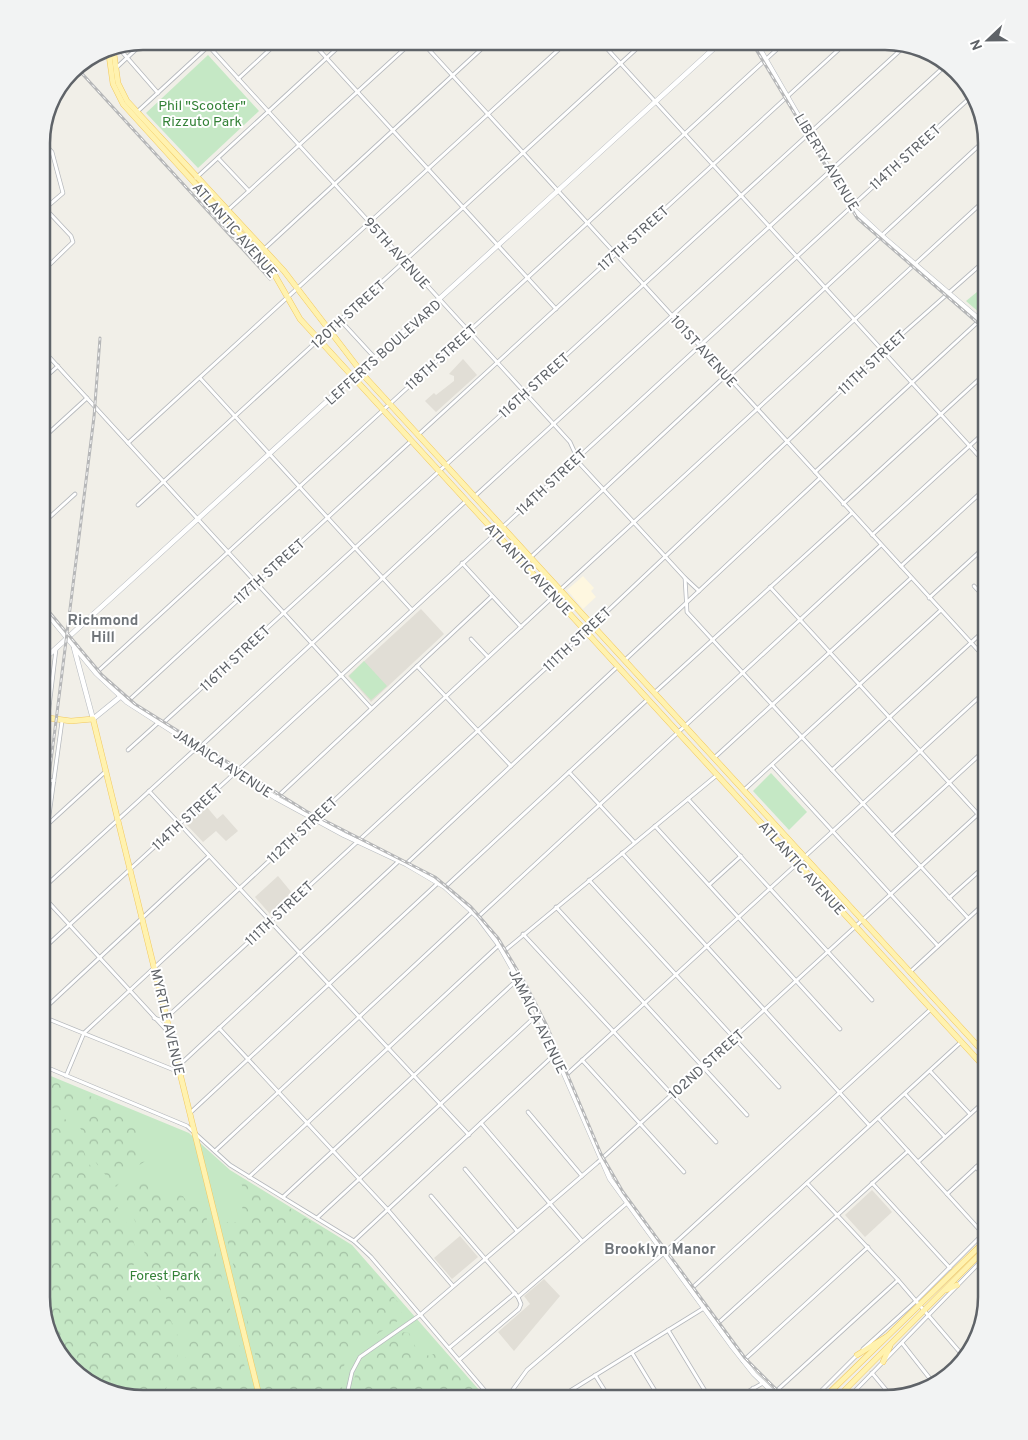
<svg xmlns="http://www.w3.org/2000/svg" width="1028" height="1440" viewBox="0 0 1028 1440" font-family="Overpass,sans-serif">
  <defs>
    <pattern id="forest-crowns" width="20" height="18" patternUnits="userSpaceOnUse" patternTransform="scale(1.25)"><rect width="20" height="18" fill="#c5e8c5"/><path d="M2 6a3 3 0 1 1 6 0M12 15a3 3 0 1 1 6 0" fill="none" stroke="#a3c0a4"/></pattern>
  </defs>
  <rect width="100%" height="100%" fill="#f1efe8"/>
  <polygon fill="#fef7e0" points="583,576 594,588 591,591 596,597 583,609 567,590"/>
  <g fill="#e1ded6">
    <polygon points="463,359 477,375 436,412 425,401 434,393 436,395 454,381 454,376 449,374"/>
    <polygon points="421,609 444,634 371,702 348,676"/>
    <polygon points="206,806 217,819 223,814 238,831 226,841 216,831 203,842 186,824"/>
    <polygon points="278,876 292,893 270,914 255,897"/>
    <polygon points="872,1190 892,1212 865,1237 845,1215"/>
    <polygon points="460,1236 478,1257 452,1279 434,1258"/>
    <polygon points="544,1279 560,1296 514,1351 498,1332 530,1304 524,1296"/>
  </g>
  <g fill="#c5e8c5">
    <polygon points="208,55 259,111 198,168 146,113"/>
    <polygon points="977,292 987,301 987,309 981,314 966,301"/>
    <polygon points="364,661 387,686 371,700 349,676"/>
    <polygon points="771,773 807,812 789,830 753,791"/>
    <polygon points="41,1072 189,1133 230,1170 352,1245 487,1399 136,1399 92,1385 55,1348 41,1297"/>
  </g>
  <g fill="url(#forest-crowns)">
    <path d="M41,1076L136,1115L139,1124L135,1148L147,1160L130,1171L116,1187C109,1178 99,1169 94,1159C78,1128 82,1109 41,1107Z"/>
    <path d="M41,1113C49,1113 61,1113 66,1120C78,1132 83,1152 91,1167C107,1196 134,1220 136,1256C136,1262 130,1271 128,1277L134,1294L155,1296C164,1310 176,1325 179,1341C181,1356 167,1383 163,1399H136L92,1385L55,1348L41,1297Z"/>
    <path d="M236,1175L352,1247L402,1307V1317C388,1331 355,1342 346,1360C342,1367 343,1389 341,1399H266L221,1215L229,1224L237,1222L244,1216L241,1201C248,1191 241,1184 236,1175Z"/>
    <path d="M145,1177L149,1181L151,1193C162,1197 171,1193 183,1196L190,1207L203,1204L253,1399H172L179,1373L189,1350V1337L181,1319L152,1279L136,1223L124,1198Z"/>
    <path d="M404,1332L409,1333L416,1348L429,1356L441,1351L484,1399H349C359,1351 368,1357 404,1332Z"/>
  </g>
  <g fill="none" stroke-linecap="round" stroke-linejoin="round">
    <g stroke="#b5b8bc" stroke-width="4.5">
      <g id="street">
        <polyline points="204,41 570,442 580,464 685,578 687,612 968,918"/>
        <polyline points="311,41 556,309"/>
        <polyline points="421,41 987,660"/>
        <polyline points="600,41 987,465"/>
        <polyline points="117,46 158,93"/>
        <polyline points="930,53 976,103"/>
        <polyline points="116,68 145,41"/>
        <polyline points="238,79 279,41"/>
        <polyline points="137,112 214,41"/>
        <polyline points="218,158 249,191"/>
        <polyline points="196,178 345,41"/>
        <polyline points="227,211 413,41"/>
        <polyline points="41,212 63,193 52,152 41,140"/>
        <polyline points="263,250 490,41"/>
        <polyline points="41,273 73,242 71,236 41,204"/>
        <polyline points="341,321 375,358"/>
        <polyline points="41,348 371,708"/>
        <polyline points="200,378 412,610"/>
        <polyline points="41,381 58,366"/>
        <polyline points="418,435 848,41"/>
        <polyline points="41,440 87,398"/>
        <polyline points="128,443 568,41"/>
        <polyline points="815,472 980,320"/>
        <polyline points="475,496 946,65"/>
        <polyline points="843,504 987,372"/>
        <polyline points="138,505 645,41"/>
        <polyline points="41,525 75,494"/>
        <polyline points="872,535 987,430"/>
        <polyline points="531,557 721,380 733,373 986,139"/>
        <polyline points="462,563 521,627"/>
        <polyline points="901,566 987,487"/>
        <polyline points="685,578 699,591"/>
        <polyline points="974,586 987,600"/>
        <polyline points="770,587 987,824"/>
        <polyline points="560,590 987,198"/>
        <polyline points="929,598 987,545"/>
        <polyline points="471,639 488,657"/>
        <polyline points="625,660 820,478"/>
        <polyline points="417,666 511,766"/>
        <polyline points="96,673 786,41"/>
        <polyline points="654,693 852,513"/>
        <polyline points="127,702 411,441"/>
        <polyline points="162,724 905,46"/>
        <polyline points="128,750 159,722"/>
        <polyline points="714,758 911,578"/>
        <polyline points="772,765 938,946"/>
        <polyline points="832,770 987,628"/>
        <polyline points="569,772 634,842"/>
        <polyline points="41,775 56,649"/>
        <polyline points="41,779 54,781"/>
        <polyline points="744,790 941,610"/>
        <polyline points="149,791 469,1135"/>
        <polyline points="276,798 492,596"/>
        <polyline points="688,799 872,1000"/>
        <polyline points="47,825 105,772"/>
        <polyline points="655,826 840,1029"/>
        <polyline points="892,835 987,748"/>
        <polyline points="622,853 869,1125"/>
        <polyline points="406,864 617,667"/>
        <polyline points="41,874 62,721"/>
        <polyline points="589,880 779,1087"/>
        <polyline points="709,885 741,856"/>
        <polyline points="445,887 648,699"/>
        <polyline points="41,890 192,752 199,748 466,501"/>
        <polyline points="41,894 170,1034"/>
        <polyline points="949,898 987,864"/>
        <polyline points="556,907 747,1115"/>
        <polyline points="478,917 881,545"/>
        <polyline points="523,934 716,1142"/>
        <polyline points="41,951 974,94"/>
        <polyline points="503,952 717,775"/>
        <polyline points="910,972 987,901"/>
        <polyline points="41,1012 209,856"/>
        <polyline points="41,1016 174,1070 399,861"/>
        <polyline points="154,1018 160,1020 166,1018 598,620 883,351 987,259"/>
        <polyline points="219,1028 388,1210 453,1286"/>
        <polyline points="582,1060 684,1172"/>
        <polyline points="41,1065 187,1126 230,1165 354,1241 371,1257 492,1399"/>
        <polyline points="930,1071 970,1114"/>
        <polyline points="66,1076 84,1033 554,596"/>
        <polyline points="565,1076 987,690"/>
        <polyline points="905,1094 945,1137"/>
        <polyline points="528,1112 582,1176"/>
        <polyline points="190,1113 438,883"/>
        <polyline points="878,1118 987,1238"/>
        <polyline points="481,1123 582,1241"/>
        <polyline points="215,1151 472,912"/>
        <polyline points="918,1162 987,1099"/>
        <polyline points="976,1167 987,1180"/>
        <polyline points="465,1169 517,1231"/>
        <polyline points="249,1177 499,945"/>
        <polyline points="807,1183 898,1280 964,1357"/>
        <polyline points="872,1183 950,1268"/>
        <polyline points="947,1194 987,1157"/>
        <polyline points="431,1196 518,1297 521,1304 519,1309 459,1360"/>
        <polyline points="283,1197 518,979"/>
        <polyline points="317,1218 538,1014"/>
        <polyline points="354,1241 555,1054"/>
        <polyline points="691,1289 961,1042"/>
        <polyline points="518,1297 627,1203"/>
        <polyline points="716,1325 908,1151"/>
        <polyline points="668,1330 710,1399"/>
        <polyline points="902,1343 935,1385"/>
        <polyline points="449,1348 515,1293"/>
        <polyline points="863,1349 916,1301 987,1230"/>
        <polyline points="632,1353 660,1399"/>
        <polyline points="743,1361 868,1247"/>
        <polyline points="872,1373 892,1397"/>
        <polyline points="595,1375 610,1399"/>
        <polyline points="753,1388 760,1399"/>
        <polyline points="774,1393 898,1280"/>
        <polyline points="346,1399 352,1372 360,1357 420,1315 597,1163 987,806"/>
        <polyline points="506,1399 527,1370 664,1253 931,1009"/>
        <polyline points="557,1399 704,1308"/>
        <polyline points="735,1399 763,1383"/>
        <polyline points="813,1399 857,1355"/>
        <polyline points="847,1399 987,1255"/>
      </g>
    </g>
    <g stroke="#b6babf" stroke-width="5.5">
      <g id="secondary">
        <polyline points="755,41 851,207 882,236 987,326"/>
        <polyline points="41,606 96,673 127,702 276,798 344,835 406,864 445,887 478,917 499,945 538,1014 610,1179 731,1345 754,1374 780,1399"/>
        <polyline points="74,648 93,719 120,697"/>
        <polyline points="41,662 722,41"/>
      </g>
    </g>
    <g stroke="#f2c960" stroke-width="6">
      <g id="primary">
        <polyline points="113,47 118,83 127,101 284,271 366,378 987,1056"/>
        <polyline points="108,48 113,84 123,104 269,265 300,319 987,1070"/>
        <polyline points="41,717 71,721 93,719 260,1399"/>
        <polyline points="946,1290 957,1285"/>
        <polyline points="857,1355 886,1337"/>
        <polyline points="883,1362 890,1346"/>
        <polyline points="823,1399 987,1239"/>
        <polyline points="836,1399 987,1247"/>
      </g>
    </g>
    <use href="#street" stroke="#fff" stroke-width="3"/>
    <use href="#secondary" stroke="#fff" stroke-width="4.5"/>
    <use href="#primary" stroke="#fff2af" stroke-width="5"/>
    <g stroke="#b6b7b8" stroke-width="3">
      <g id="rail">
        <polyline points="751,41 857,218 987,331"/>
        <polyline points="76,67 270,279"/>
        <polyline points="41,602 102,675 135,704 306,811 435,877 471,907 498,938 525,983 547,1026 601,1154 623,1192 745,1358 786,1399"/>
        <polyline points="41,841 94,417 100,338"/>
      </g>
    </g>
    <use href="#rail" stroke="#fff" stroke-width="1" stroke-dasharray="4" stroke-linecap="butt"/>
  </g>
  <g text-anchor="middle" stroke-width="4" stroke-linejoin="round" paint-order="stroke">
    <g font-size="14" fill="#348238" stroke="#fff">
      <text x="202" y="110">Phil "Scooter"<tspan x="202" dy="16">Rizzuto Park</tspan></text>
      <text x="165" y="1280">Forest Park</text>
    </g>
    <g font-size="14" fill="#5f6368" stroke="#fff">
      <text transform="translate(905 157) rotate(-42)" y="5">114TH STREET</text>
      <text transform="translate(827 162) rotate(59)" y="5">LIBERTY AVENUE</text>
      <text transform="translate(235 230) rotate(49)" y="5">ATLANTIC AVENUE</text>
      <text transform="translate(633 238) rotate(-42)" y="5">117TH STREET</text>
      <text transform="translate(397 253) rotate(48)" y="5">95TH AVENUE</text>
      <text transform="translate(348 314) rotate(-42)" y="5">120TH STREET</text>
      <text transform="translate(704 351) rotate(48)" y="5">101ST AVENUE</text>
      <text transform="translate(383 352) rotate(-42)" y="5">LEFFERTS BOULEVARD</text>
      <text transform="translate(441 357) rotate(-42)" y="5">118TH STREET</text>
      <text transform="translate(872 362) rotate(-43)" y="5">111TH STREET</text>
      <text transform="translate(534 385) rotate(-42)" y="5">116TH STREET</text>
      <text transform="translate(551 482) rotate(-43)" y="5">114TH STREET</text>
      <text transform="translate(529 569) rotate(47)" y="5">ATLANTIC AVENUE</text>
      <text transform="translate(269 571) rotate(-42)" y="5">117TH STREET</text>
      <text transform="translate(577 639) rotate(-43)" y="5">111TH STREET</text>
      <text transform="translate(235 658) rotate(-43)" y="5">116TH STREET</text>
      <text transform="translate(223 763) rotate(33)" y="5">JAMAICA AVENUE</text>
      <text transform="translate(187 817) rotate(-43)" y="5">114TH STREET</text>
      <text transform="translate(302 830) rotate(-43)" y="5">112TH STREET</text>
      <text transform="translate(802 868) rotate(48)" y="5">ATLANTIC AVENUE</text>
      <text transform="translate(279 913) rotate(-43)" y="5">111TH STREET</text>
      <text transform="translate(538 1021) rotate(64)" y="5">JAMAICA AVENUE</text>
      <text transform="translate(168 1022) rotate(77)" y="5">MYRTLE AVENUE</text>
      <text transform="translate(706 1064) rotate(-42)" y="5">102ND STREET</text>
    </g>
    <g font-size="15" font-weight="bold" fill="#70757a" stroke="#fff">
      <text x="103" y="625">Richmond<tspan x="103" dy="17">Hill</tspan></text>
      <text x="660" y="1254">Brooklyn Manor</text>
    </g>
  </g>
  <path d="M0 0H1028V1440H0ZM143 50H885A93 93 0 0 1 978 143V1297A93 93 0 0 1 885 1390H143A93 93 0 0 1 50 1297V143A93 93 0 0 1 143 50Z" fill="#f2f3f3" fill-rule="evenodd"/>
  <path fill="none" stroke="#5f6368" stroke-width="2.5" d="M143 50H885A93 93 0 0 1 978 143V1297A93 93 0 0 1 885 1390H143A93 93 0 0 1 50 1297V143A93 93 0 0 1 143 50Z"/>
  <g transform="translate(988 40) rotate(248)" stroke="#ffffff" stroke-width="4" paint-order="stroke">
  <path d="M0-4L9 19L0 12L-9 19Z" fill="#5f6368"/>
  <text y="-8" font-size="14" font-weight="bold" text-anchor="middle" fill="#5f6368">N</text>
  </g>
</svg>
